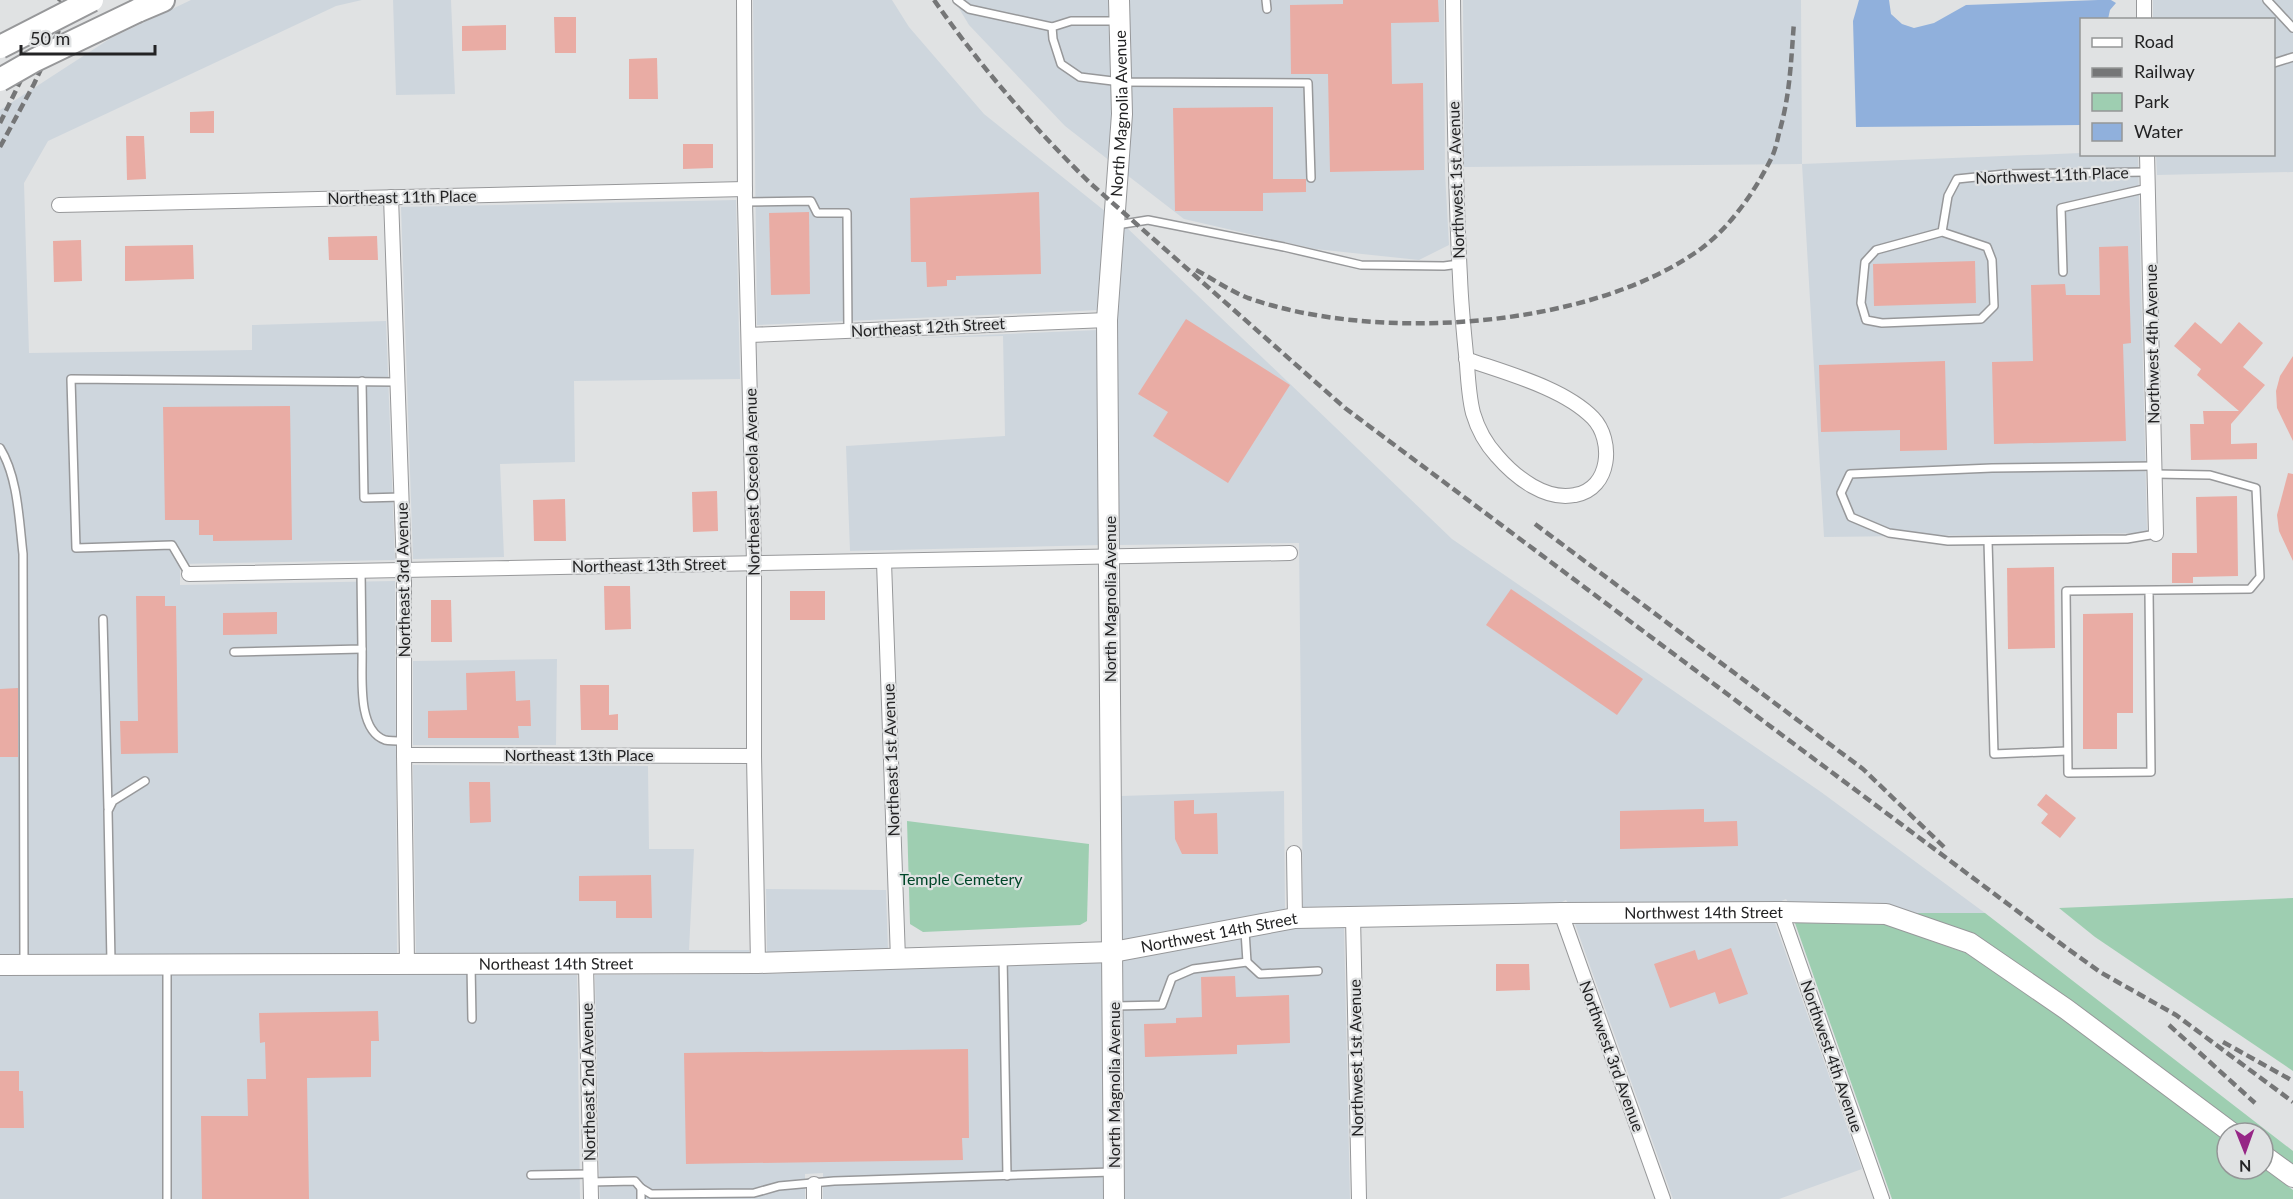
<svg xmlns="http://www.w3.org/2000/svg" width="2293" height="1199" viewBox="0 0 2293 1199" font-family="Lato,sans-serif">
  <rect width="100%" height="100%" fill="#e0e2e3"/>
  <g fill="#ced6dd">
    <polygon points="191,0 362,0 336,6 48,141 24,183 29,353 252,350 252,325 386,321 395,560 180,564 180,585 395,581 397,953 0,955 0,110 111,38"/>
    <polygon points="393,0 451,0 455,94 396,95"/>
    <polygon points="753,0 892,0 909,27 984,114 1106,212 1099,310 757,325"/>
    <polygon points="954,0 1110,0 1113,113 1110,161 1065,126 969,25"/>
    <polygon points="1128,0 1444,0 1445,173 1449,245 1419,260 1315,249 1184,219 1127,175"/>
    <polygon points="1463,0 1801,0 1802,164 2081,153 2082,154 2138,155 2147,533 1824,537 1802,164 1464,167"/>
    <polygon points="2153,0 2293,0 2293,172 2157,175 2156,155 2274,154 2274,20 2153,19"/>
    <polygon points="736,200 740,379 574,381 575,462 500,464 504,557 413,559 401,207"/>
    <polygon points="1124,225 1452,539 1821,792 1985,913 1915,913 1886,903 1788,902 1786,899 1779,902 1568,903 1566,900 1560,903 1303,907 1299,543 1119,545 1116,320"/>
    <polygon points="1098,330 1101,545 850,551 846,446 1005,436 1003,336 914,338"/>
    <polygon points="557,659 556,745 413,745 413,661"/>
    <polygon points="413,765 648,766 649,849 694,849 689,950 749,950 749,953 416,953"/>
    <polygon points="1284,791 1285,909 1122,940 1121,796"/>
    <polygon points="766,889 886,890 888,949 767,953"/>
    <polygon points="1775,923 1862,1169 1779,1199 1673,1199 1575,924"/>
    <polygon points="1344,927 1350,1199 1124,1199 1122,960 1295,928"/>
    <polygon points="1104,962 1105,1199 823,1199 823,1173 805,1174 805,1199 600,1199 595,975 767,974"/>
    <polygon points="407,973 577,975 580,1199 0,1199 0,976"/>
  </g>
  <g fill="#9eceb1">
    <polygon points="907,821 1089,844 1087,921 1080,925 923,932 910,924"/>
    <polygon points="2293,898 2293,1071 2095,937 2059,908"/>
    <polygon points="1915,913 1985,913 2293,1151 2293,1165 2263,1143 2263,1133 2249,1133 2071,1000 1974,934"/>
    <polygon points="1795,923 1884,924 1966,953 2061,1018 2227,1141 2227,1169 2263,1168 2293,1190 2293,1199 1892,1199"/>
  </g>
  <polygon fill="#90b0dc" points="1859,0 1889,0 1891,14 1902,24 1914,28 1934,23 1966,5 2098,0 2111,0 2116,3 2110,10 2108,19 2082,20 2081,125 1856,127 1853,21"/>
  <g fill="#e9aca4">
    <polygon points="1343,0 1438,0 1439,22 1391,23 1392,84 1423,83 1424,170 1330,172 1328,74 1291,74 1290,5 1343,4"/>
    <polygon points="554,17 576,17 576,53 555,53"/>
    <polygon points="506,25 506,50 462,51 462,26"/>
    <polygon points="657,58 658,99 629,99 629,59"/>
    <polygon points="1273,107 1273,179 1306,179 1306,192 1263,193 1263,211 1175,211 1173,108"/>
    <polygon points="214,111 214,133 190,133 190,112"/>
    <polygon points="126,136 144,136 146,179 127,180"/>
    <polygon points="683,144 713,144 713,168 683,169"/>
    <polygon points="1039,192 1041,274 956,276 956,280 947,280 947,286 927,287 926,262 911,262 910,198"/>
    <polygon points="809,212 810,294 771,295 769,213"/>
    <polygon points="377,236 378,260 329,260 328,237"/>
    <polygon points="81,240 82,281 54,282 53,241"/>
    <polygon points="193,245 194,279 125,281 125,246"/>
    <polygon points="2128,246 2131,343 2123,344 2126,441 1994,444 1992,362 2033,361 2031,285 2065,284 2066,295 2100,295 2099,247"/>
    <polygon points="1975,261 1976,303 1874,306 1873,264"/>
    <polygon points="1186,319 1290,385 1228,483 1153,436 1168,412 1138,394"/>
    <polygon points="2195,322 2221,344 2239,322 2263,343 2243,367 2265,385 2231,424 2231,444 2257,443 2257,459 2191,460 2190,424 2204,424 2203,411 2239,411 2197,375 2201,369 2174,346"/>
    <polygon points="2293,356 2293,441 2277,408 2276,391 2280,376"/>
    <polygon points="1945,361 1947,450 1900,451 1900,430 1821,432 1819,365"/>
    <polygon points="290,406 292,540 213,541 213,535 199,535 199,520 165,520 163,407"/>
    <polygon points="2288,473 2293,474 2293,561 2279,531 2277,515"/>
    <polygon points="717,491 718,531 693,532 692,492"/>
    <polygon points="2237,496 2238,576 2193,577 2193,583 2172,583 2172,553 2197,553 2196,497"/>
    <polygon points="565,499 566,541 534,541 533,500"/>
    <polygon points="2054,567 2055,648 2008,649 2007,568"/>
    <polygon points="604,586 630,586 631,629 605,630"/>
    <polygon points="1511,589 1643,679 1617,715 1486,625"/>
    <rect x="790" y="591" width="35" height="29"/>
    <polygon points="136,596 165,596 165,606 176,606 178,753 121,754 120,721 138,721"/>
    <polygon points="431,600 451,600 452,642 431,642"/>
    <polygon points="277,612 277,634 223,635 223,613"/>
    <polygon points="2133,613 2133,713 2117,713 2117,749 2083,749 2083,614"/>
    <polygon points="515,671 516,701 530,700 531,726 518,726 519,738 428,738 428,711 467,710 466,673"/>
    <polygon points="580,685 609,685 609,715 618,714 618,730 581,730"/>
    <polygon points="18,688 18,757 0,757 0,689"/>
    <polygon points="469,782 490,782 491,822 470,823"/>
    <polygon points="2046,794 2076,818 2060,838 2041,823 2048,814 2037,805"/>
    <polygon points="1194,800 1194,814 1217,813 1218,854 1182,854 1175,839 1174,801"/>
    <polygon points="1704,809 1704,822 1737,821 1738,846 1620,849 1620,811"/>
    <polygon points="651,875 652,918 616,918 616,901 579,901 579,876"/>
    <polygon points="1731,948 1748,994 1719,1004 1715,992 1670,1008 1654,964 1695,950 1698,960"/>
    <polygon points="1496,964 1529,964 1530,990 1496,991"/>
    <polygon points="1235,976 1236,997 1289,995 1290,1043 1237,1045 1237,1054 1145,1057 1144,1024 1176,1023 1176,1018 1202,1017 1201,977"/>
    <polygon points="378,1011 379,1041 371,1041 371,1077 307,1078 309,1199 202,1199 201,1116 248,1116 247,1079 266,1079 265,1042 260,1043 259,1013"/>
    <polygon points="968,1049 969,1138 962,1138 963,1160 686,1164 684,1053"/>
    <polygon points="0,1071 19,1071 19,1091 23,1091 24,1128 0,1128"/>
  </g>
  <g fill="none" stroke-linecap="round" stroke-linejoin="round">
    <g stroke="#97989a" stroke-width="10">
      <g id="lane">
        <polyline points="957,0 969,9 1052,27"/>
        <polyline points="1266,0 1267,9"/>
        <polyline points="2267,0 2293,28"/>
        <polyline points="1117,21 1071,21 1052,27 1053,39 1061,64 1080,77 1121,82 1308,83 1311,178"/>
        <polyline points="2274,63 2293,57"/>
        <polyline points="745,202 811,201 817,213 847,213 848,331"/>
        <polyline points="1117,225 1148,220 1284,247 1361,265 1444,266 1459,264"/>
        <polyline points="1942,232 1987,247 1992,260 1994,306 1981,319 1882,323 1866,320 1861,303 1865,262 1876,250 1942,232 1948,196 1957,179 2005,174 2148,172"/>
        <polyline points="2063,272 2061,208 2148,188"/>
        <polyline points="362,381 364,498 402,497"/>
        <path d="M0,448C18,477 19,520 23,554L24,963"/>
        <polyline points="2155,466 1992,468 1850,474 1841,493 1851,517 1889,533 1948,541 2127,539 2156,534"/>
        <polyline points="1988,541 1994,754 2067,751"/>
        <polyline points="189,574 172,545 76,548 71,379 398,382"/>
        <polyline points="2149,591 2151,772 2068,773 2066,591 2250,589 2260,577 2256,488 2210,475 2155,474"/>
        <polyline points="103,619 108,808"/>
        <path d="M362,649C363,674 356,730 385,740C390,741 398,741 404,741"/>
        <polyline points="234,652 362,649 361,571"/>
        <polyline points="1003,956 1007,1176"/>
        <polyline points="111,962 108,811 113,801 145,781"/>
        <polyline points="1247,962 1260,974 1318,971"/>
        <polyline points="471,965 472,1019"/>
        <polyline points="1116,1006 1162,1005 1172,978 1193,969 1247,962 1245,931"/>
        <polyline points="531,1175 590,1174"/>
        <polyline points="590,1182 635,1181 641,1188 651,1194 754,1193 779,1186 834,1181 1112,1172"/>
        <polyline points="641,1188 641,1199"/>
        <polyline points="167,1199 167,967"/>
      </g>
    </g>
    <g stroke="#97989a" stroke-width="16">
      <g id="street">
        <polyline points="744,0 745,202 754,563 754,756 758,963"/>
        <path d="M1453,0C1454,93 1455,185 1460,277C1461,306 1464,335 1467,364C1468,380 1469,397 1473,413C1478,430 1486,444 1497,456C1516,478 1546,501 1575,495C1611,489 1614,440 1593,418C1564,388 1506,373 1466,359"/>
        <polyline points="2144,0 2144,20"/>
        <polyline points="2147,154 2156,534"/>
        <polyline points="391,197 404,570 404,755 407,963"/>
        <polyline points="59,205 745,189"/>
        <polyline points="749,335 1107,320"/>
        <polyline points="884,562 898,959"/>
        <polyline points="189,574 1290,553"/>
        <polyline points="404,755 754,756"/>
        <polyline points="1294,853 1295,918"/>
        <polyline points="1781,912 1882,1199"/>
        <polyline points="1561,913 1663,1199"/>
        <polyline points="1353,917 1359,1199"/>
        <polyline points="586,965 591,1199"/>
        <polyline points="814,1184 814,1199"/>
      </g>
    </g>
    <g stroke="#97989a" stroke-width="22">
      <g id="secondary">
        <path id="s1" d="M0,965L758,963L1113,952L1295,918L1561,913L1781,912L1886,914L1970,943L2066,1009L2232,1133"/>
        <polyline points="2263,1155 2293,1177"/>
        <path id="s2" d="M1114,1199L1107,320L1122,114L1119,0"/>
      </g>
    </g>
    <g stroke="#97989a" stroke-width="26">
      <polyline id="primary" points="137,11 163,0"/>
    </g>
    <use href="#lane" stroke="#fff" stroke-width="7"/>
    <use href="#street" stroke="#fff" stroke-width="14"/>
    <use href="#secondary" stroke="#fff" stroke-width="20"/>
    <use href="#primary" stroke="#fff" stroke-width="22"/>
    <g stroke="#757677" stroke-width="4.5" stroke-dasharray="9 4.5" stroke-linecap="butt">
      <path d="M934,0C980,66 1032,126 1090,183L1345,408L2068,949L2100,972L2176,1015L2293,1102"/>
      <polyline points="0,123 60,0"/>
      <polyline points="0,147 34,84 73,0"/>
      <path d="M1196,270C1213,279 1230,291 1248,298C1376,343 1591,329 1702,248C1731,226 1755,191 1771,159C1775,151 1777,142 1779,133C1790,96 1791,61 1794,22"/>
      <polyline points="1535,524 1863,769 1944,847"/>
      <polyline points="2169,1025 2255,1103"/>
      <polyline points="2223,1042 2293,1081"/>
    </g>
    <g stroke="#97989a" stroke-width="26" stroke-linecap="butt">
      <g id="primary-bridge">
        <polyline points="0,47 92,0"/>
        <polyline points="0,80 35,60 137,11"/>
      </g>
    </g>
    <use href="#primary-bridge" stroke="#fff" stroke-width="22"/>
  </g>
  <g text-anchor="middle" stroke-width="4.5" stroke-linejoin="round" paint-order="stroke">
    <g font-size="16" fill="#232324" stroke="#e0e2e3">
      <text dy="6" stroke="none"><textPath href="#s2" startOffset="1086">North Magnolia Avenue</textPath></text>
      <text transform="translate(2052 175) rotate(-2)" y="6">Northwest 11th Place</text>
      <text transform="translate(1456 180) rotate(-92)" y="6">Northwest 1st Avenue</text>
      <text transform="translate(402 197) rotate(-1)" y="6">Northeast 11th Place</text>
      <text transform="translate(928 327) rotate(-3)" y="6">Northeast 12th Street</text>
      <text transform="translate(2152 344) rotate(-91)" y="6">Northwest 4th Avenue</text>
      <text transform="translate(752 482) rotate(-91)" y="6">Northeast Osceola Avenue</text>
      <text transform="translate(649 565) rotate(-1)" y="6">Northeast 13th Street</text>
      <text transform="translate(403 580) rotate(-91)" y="6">Northeast 3rd Avenue</text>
      <text transform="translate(1110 599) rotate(-90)" y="6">North Magnolia Avenue</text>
      <text x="579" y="761">Northeast 13th Place</text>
      <text transform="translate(891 760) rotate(-92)" y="6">Northeast 1st Avenue</text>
      <text dy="6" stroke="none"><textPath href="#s1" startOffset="1707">Northwest 14th Street</textPath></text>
      <text dy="6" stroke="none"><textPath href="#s1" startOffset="1221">Northwest 14th Street</textPath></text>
      <text dy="6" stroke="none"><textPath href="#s1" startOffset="556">Northeast 14th Street</textPath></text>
      <text transform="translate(1612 1056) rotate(70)" y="6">Northwest 3rd Avenue</text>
      <text transform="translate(1832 1056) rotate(71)" y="6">Northwest 4th Avenue</text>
      <text transform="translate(1356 1058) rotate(-91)" y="6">Northwest 1st Avenue</text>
      <text transform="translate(588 1082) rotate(-91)" y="6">Northeast 2nd Avenue</text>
      <text transform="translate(1114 1085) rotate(-90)" y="6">North Magnolia Avenue</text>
    </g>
    <g font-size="16" fill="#004729" stroke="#e0e2e3">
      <text x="961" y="885">Temple Cemetery</text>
    </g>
  </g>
  <rect x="2080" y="18" width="195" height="138" fill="#e0e2e3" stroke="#949697" stroke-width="1.5"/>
  <rect x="2092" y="38" width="30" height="9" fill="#ffffff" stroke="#949697" stroke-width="1.5"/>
  <text x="2134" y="48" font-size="18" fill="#232324">Road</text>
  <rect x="2092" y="68" width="30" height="9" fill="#757677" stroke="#949697" stroke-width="1.5"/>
  <text x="2134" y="78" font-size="18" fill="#232324">Railway</text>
  <rect x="2092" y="93" width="30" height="18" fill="#9eceb1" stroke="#949697" stroke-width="1.5"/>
  <text x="2134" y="108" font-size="18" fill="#232324">Park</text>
  <rect x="2092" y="123" width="30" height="18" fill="#90b0dc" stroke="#949697" stroke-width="1.5"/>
  <text x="2134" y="138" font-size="18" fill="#232324">Water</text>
  <g transform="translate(2245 1151) rotate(179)"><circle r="28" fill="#e0e2e3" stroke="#949697" stroke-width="1.5"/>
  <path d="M0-4.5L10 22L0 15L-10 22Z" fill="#962686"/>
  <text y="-9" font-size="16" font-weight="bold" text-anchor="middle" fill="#232324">N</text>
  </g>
  <path d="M21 45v9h134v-9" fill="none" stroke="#232324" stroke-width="3"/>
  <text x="30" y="45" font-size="18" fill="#232324" stroke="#e0e2e3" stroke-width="4.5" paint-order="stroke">50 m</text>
</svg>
